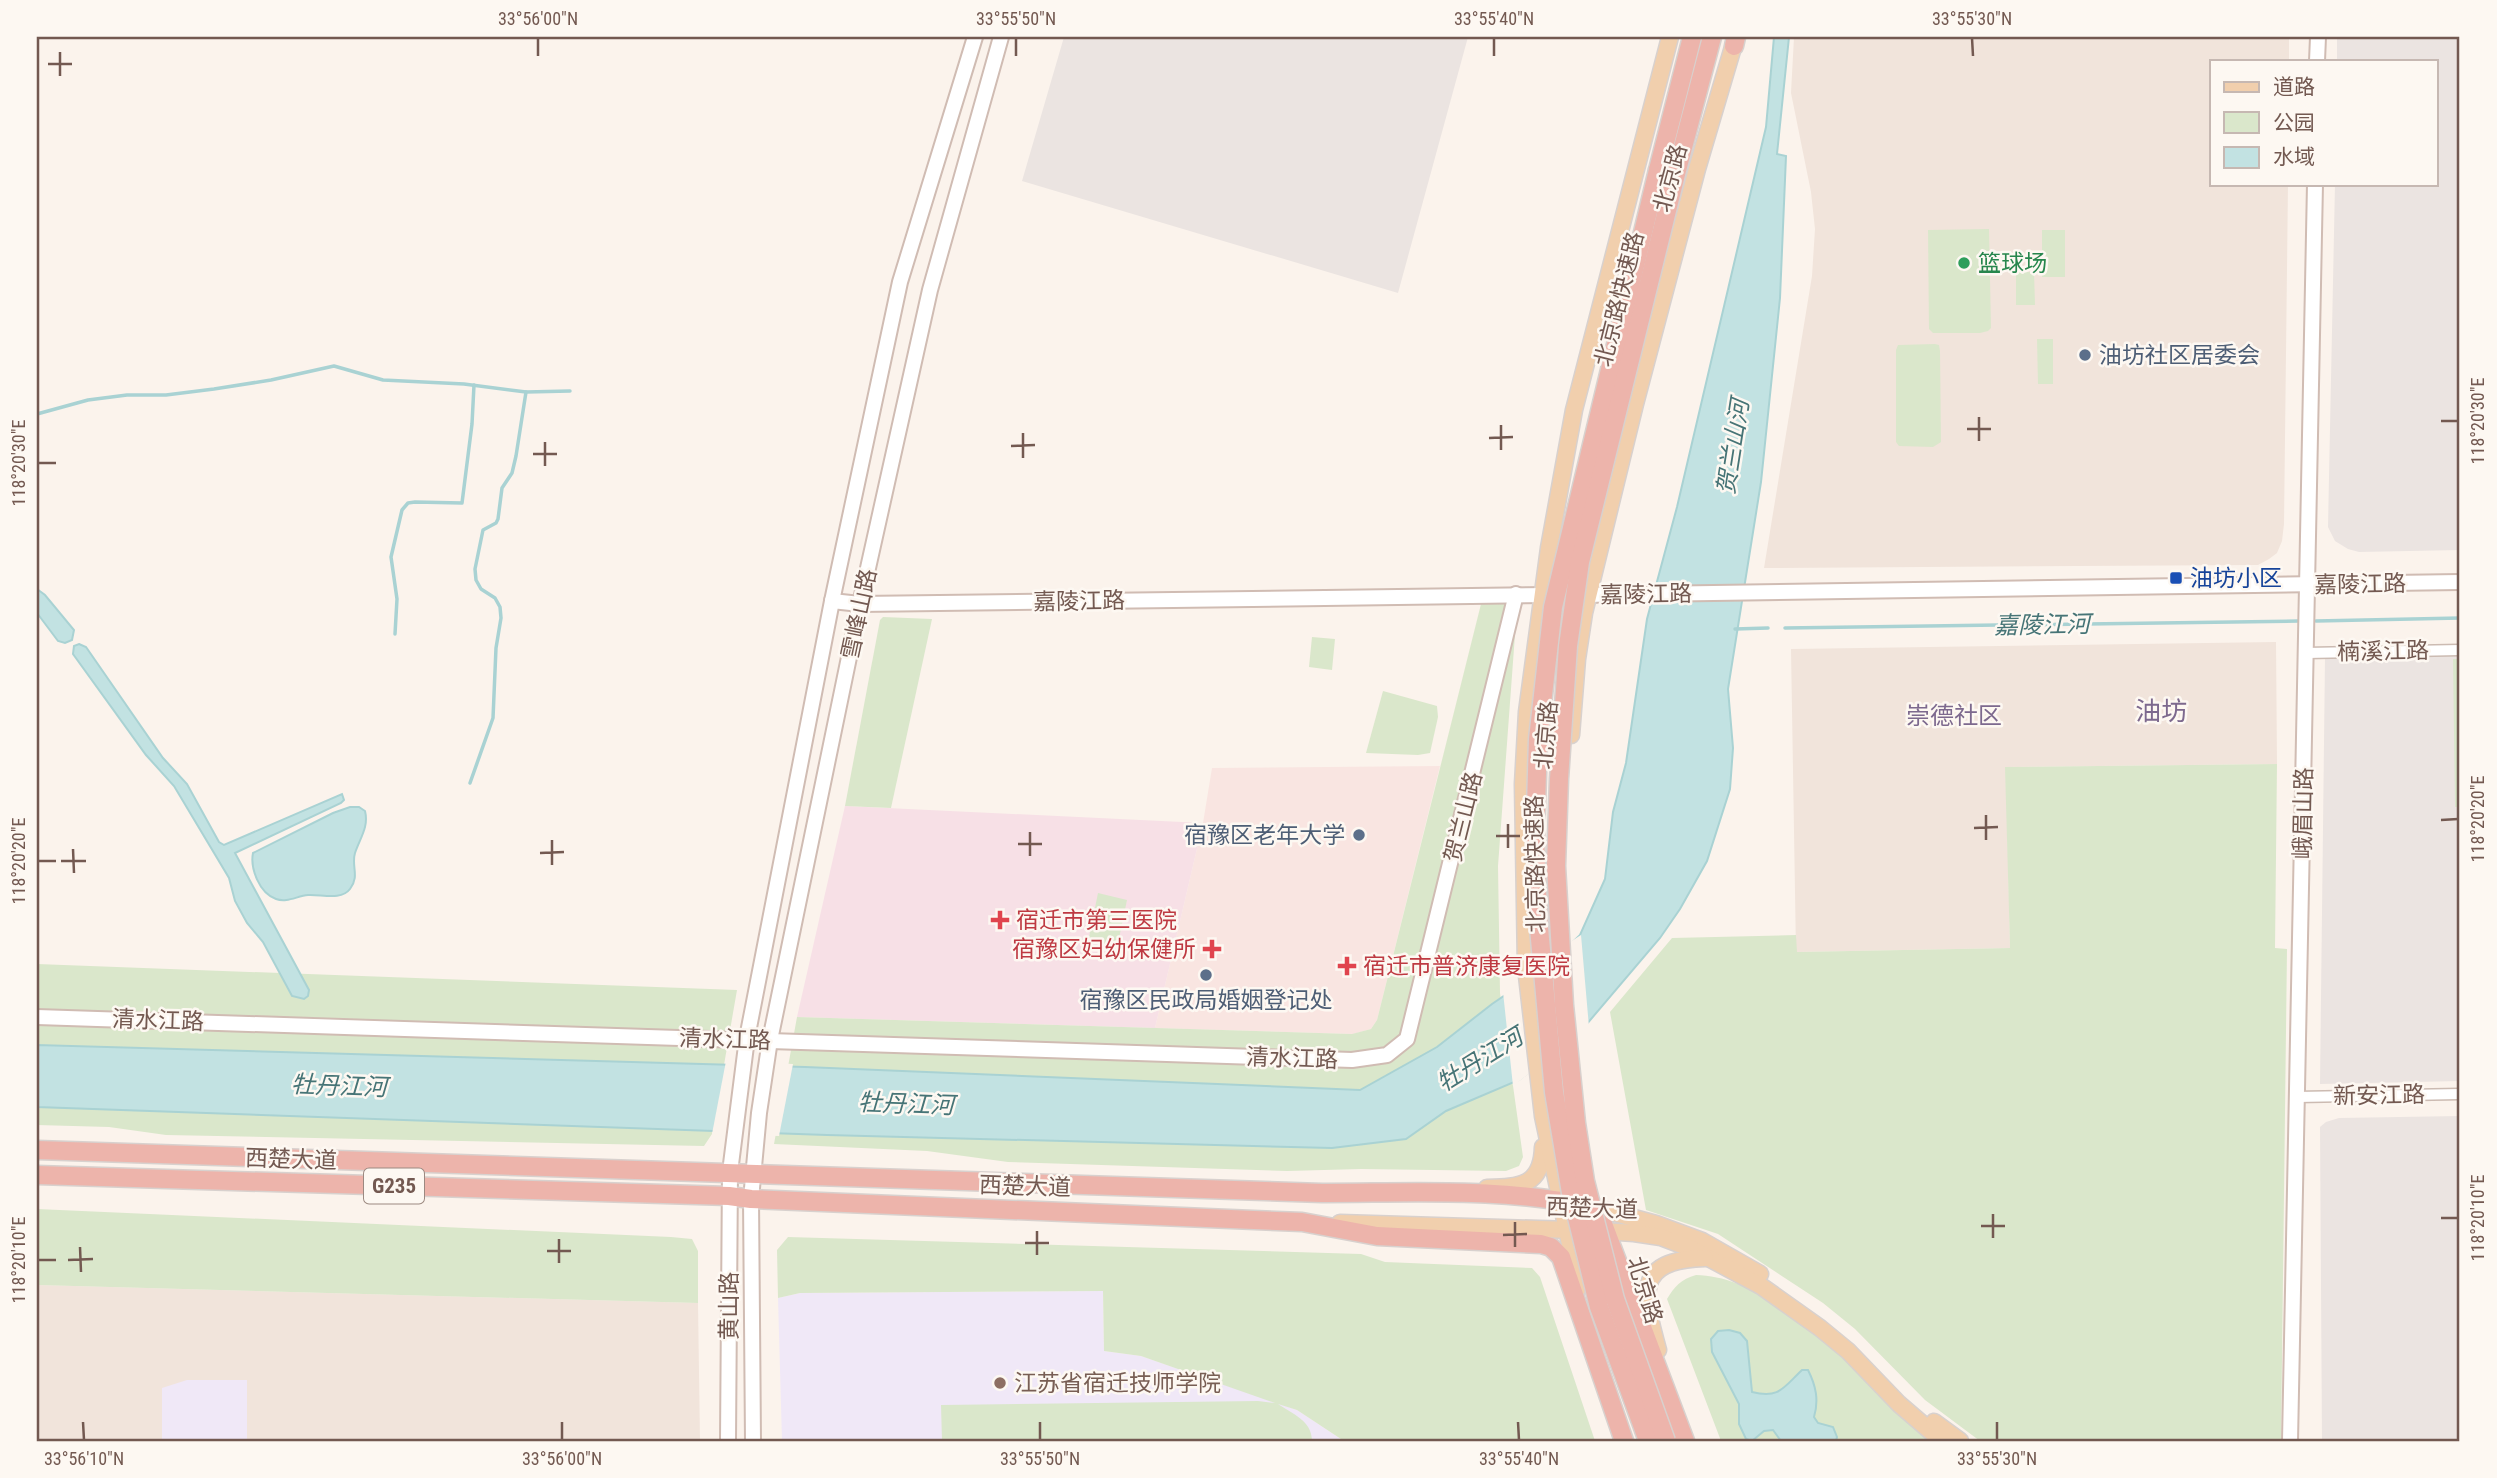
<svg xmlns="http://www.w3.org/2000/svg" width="2497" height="1478" viewBox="0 0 2497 1478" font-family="'Roboto Condensed','Noto Sans SC',sans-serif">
  <rect width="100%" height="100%" fill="#fbf3ec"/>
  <g fill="#f1e4db">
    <polygon points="1794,37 2289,37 2289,61 2212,61 2212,184 2288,184 2284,524 2282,541 2277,553 2269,559 2258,565 1764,568 1812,276 1815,229 1811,192 1791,93"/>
    <polygon points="2276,642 2277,764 2006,767 2010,948 1796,952 1791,649"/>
    <polygon points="37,1285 698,1303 700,1441 37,1441"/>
  </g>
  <polygon fill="#f9e5e1" points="1440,766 1377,1020 1371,1029 1353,1034 1155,1028 1203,823 1212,768"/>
  <g fill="#ebe4e1">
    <polygon points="1064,37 1468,37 1398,293 1022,181"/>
    <polygon points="2337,37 2460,37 2460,550 2359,552 2348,549 2335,541 2328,527 2335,184 2436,184 2436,61 2337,61"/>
    <polygon points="2460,655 2460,1081 2320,1084 2325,658"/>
    <polygon points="2460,1116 2460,1441 2322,1441 2320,1127 2326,1122 2339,1118"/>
  </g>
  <g fill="#f0e8f7">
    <polygon points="1103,1291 1104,1351 1141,1356 1297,1410 1344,1441 782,1441 778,1298 800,1293"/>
    <polygon points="187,1380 247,1380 247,1441 162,1441 162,1388"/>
  </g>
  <polygon fill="#f7e0e6" points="845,806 1203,823 1155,1028 797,1017"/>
  <g fill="#dae7cb">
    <polygon points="1989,229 1991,328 1988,331 1980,333 1933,333 1929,329 1928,230"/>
    <rect x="2042" y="230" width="23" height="47"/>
    <polygon points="2016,272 2034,272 2035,305 2016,305"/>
    <polygon points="2037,339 2053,339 2053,384 2038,384"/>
    <polygon points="1935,344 1939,345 1940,351 1941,442 1933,447 1899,446 1896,442 1896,350 1898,345"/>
    <polygon points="1482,600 1504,600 1515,611 1516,621 1498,866 1500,993 1523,1157 1519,1166 1506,1171 1361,1169 1287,1171 1008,1162 927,1151 774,1144 797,1017 1352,1034 1371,1029 1377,1020"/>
    <polygon points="883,617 932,619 891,808 845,806 880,620"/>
    <polygon points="1312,637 1335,639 1332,670 1309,667"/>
    <polygon points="2453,659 2460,659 2460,807 2455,807"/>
    <polygon points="1383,691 1437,706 1438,717 1430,753 1418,755 1366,753"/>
    <polygon points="2277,764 2275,948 2287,949 2281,1441 1980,1441 1925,1400 1855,1329 1823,1303 1718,1234 1646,1210 1610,1012 1672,938 1796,935 1797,952 2010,948 2005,767"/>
    <polygon points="1098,893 1127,900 1117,948 1088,942"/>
    <polygon points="37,964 737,990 712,1134 704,1146 166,1135 109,1127 37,1125"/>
    <polygon points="37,1209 671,1237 692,1239 698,1251 698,1303 37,1285"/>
    <path d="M788,1237L1361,1254L1385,1262L1532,1268L1540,1277L1595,1441H1344L1297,1410L1278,1404C1292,1414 1312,1420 1312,1441H942L941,1405L1258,1401L1275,1403L1141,1356L1104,1351L1103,1291L800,1293L778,1298L777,1250Z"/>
    <path d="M1696,1275C1778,1276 1876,1387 1933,1441H1721L1667,1299C1674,1287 1681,1279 1696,1275Z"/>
  </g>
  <g fill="#c2e2e2" stroke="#a9d2d3" stroke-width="2">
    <polygon points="1774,37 1789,37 1777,154 1786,156 1780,298 1761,482 1728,689 1733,748 1730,789 1707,861 1680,909 1660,938 1586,1025 1519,1080 1446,1111 1406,1139 1332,1148 827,1135 37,1107 37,1045 805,1067 1360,1090 1437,1047 1492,1004 1549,965 1580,935 1605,879 1613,812 1626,763 1647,619 1677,507 1766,127"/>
    <polygon points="37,589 45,595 74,630 72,640 65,643 58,641 37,613"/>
    <polygon points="79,644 86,647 163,758 187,784 219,842 224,845 342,794 344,800 341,803 235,853 309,990 308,996 304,999 292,996 263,942 247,923 235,901 229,878 174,786 146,755 73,654 74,646"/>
    <path d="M350,807H359L365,811C369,827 360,838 355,853C351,866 360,876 350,889C341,901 321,894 308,895C297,896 287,903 276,899C259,893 250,868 253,853L333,813Z"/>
    <path d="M1729,1330L1740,1333L1747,1341L1752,1392C1779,1399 1783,1388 1802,1370H1808C1816,1386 1819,1400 1814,1417L1818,1423L1833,1427L1837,1437L1836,1441H1781L1773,1430L1764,1431L1752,1441L1746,1439L1739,1424V1404L1712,1352L1711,1339L1718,1331Z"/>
  </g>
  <g fill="#fbf3ec">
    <polygon points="1581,935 1589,1027 1513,1086 1503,992 1547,963 1564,946"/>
    <polygon points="726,1061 793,1064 779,1136 712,1134"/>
  </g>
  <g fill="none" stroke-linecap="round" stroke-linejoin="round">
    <g stroke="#a9d2d3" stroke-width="3.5">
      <polyline points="37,414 88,400 127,395 166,395 214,389 271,380 334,366 383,380 464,384 526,392 570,391"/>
      <polyline points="2316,621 2460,618"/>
      <polyline points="1785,628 2298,621"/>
      <polyline points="1735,629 1768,628"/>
      <polyline points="395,634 397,599 391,557 402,510 408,503 415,502 462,503 472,424 474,385"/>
      <polyline points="470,783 493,718 496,648 501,618 500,607 495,598 481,589 476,580 475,569 483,530 496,523 498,519 502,488 512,473 516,456 526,392"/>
    </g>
    <g stroke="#ccbbb2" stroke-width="13">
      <g id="street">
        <polyline points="2306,653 2460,650"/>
        <polyline points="2297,1097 2460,1094"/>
      </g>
    </g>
    <g stroke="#d0bcb3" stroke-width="18">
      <g id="secondary">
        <polyline points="2317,61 2318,37"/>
        <polyline points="1580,595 2460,582"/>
        <polyline points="832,601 860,604 1552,595"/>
        <polyline points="37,1017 1352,1060 1387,1055 1407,1039 1516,594"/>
        <polyline points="728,1441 730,1172 747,1038 832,601 900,282 975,37"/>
        <polyline points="753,1441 751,1199 759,1113 770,1040 860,604 930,290 1001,37"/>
        <polyline points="2290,1441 2315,184"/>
      </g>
    </g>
    <g stroke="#d8d1ce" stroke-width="19">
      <g id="primary">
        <polyline points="1571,735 1577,659 1584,613 1635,404 1697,169 1736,37"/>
        <path d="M1487,1188C1520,1187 1542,1186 1543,1147"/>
        <polyline points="1597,1208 1656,1224 1702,1241 1760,1274"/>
        <polyline points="1340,1223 1602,1231 1634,1233 1661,1237 1690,1248 1761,1286 1820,1328 1848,1351 1899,1404 1942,1441"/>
        <polyline points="1579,1287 1543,1116 1526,967 1523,784 1527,712 1549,548 1574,410 1670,37"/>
        <path d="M1658,1350C1643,1295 1633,1260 1705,1258"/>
        <polyline points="1934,1422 1960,1441"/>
      </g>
    </g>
    <g stroke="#d8d1ce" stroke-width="21">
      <g id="highway">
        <polyline points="1734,46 1736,37"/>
        <polyline points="1658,170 1692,37"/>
        <polyline points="1676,174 1712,37"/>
        <path d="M37,1150L1322,1193C1414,1193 1508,1187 1597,1208L1685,1441"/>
        <polyline points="37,1175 729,1196 751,1199 1302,1222 1377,1236 1541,1244 1551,1247 1561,1257 1624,1441"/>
      </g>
    </g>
    <use href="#street" stroke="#fff" stroke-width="10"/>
    <use href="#secondary" stroke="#fff" stroke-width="14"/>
    <use href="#primary" stroke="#f1cfad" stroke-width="16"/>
    <use href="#highway" stroke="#edb4ab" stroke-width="18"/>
    <g stroke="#d8d1ce" stroke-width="21" stroke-linecap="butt">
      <g id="highway-bridge">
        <polyline points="1648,1441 1599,1307 1571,1193 1554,1092 1538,917 1535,841 1538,739 1553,607 1658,170"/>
        <polyline points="1666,1441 1615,1299 1585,1181 1576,1123 1564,1005 1556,866 1559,779 1568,646 1580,562 1676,174"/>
      </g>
    </g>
    <use href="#highway-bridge" stroke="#edb4ab" stroke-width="18"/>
  </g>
  <path fill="none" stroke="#735951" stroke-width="2.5" d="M538,38V56M1016,38V56M1494,38V56M1972,38L1973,56M60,52V76M48,64H72M1979,417V441M2441,421H2458M1501,425V450M1967,429H1991M1023,433V458M1489,438L1513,437M545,442V466M1011,446L1035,445M533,454H557M38,463H56M1986,815V840M2441,820L2458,819M1508,824V848M1974,828L1998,827M1030,832V856M1496,836H1520M552,840V865M1018,844H1042M73,849L74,873M540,853L564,852M38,861H56M61,861H86M1993,1214V1238M2441,1218H2458M1515,1222V1247M1981,1226H2005M1037,1231V1255M1503,1235L1527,1234M559,1239V1263M1025,1243H1049M80,1247L81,1272M547,1251H571M38,1260H56M68,1260L93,1259M83,1422L84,1440M562,1422V1440M1040,1422V1440M1518,1422L1519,1440M1997,1422V1440"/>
  <circle fill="#2e9e5b" stroke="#fdf8f2" stroke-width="2.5" cx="1964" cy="263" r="7"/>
  <g fill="#5c6f8a" stroke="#fdf8f2" stroke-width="2.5">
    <circle cx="2085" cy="355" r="7"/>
    <circle cx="1359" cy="835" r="7"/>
    <circle cx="1206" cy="975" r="7"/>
  </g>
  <rect fill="#1a4fb4" stroke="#fdf8f2" stroke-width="2.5" x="2169" y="571" width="14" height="14" rx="3.5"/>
  <g fill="#e0444e" stroke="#fdf8f2" stroke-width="2.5">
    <path d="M996.5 909.5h7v7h7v7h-7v7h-7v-7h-7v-7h7z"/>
    <path d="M1208.5 938.5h7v7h7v7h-7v7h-7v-7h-7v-7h7z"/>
    <path d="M1343.5 955.5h7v7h7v7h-7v7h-7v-7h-7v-7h7z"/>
  </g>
  <circle fill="#8d6e63" stroke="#fdf8f2" stroke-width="2.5" cx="1000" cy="1383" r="7"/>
  <g text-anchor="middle" stroke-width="5" stroke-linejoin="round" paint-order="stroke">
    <rect fill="#fdf8f2" stroke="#9c8981" stroke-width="2" x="364" y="1168.5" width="60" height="35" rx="5"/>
    <g font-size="21" font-weight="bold" fill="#735951">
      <text x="394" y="1193">G235</text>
    </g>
    <g font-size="23" fill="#735951" stroke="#fdf8f2">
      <text transform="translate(1670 178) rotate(-75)" y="8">北京路</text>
      <text transform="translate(1619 299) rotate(-76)" y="8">北京路快速路</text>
      <text transform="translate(2360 584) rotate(-1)" y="8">嘉陵江路</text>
      <text transform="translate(1646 594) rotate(-1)" y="8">嘉陵江路</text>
      <text transform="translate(1079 601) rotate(-1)" y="8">嘉陵江路</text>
      <text transform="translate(859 614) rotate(-78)" y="8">雪峰山路</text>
      <text transform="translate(2383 651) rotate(-1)" y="8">楠溪江路</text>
      <text transform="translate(1546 735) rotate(-85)" y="8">北京路</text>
      <text transform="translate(2303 813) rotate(-89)" y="8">峨眉山路</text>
      <text transform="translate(1463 817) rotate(-76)" y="8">贺兰山路</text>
      <text transform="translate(1535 864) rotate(-91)" y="8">北京路快速路</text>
      <text transform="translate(158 1020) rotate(2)" y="8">清水江路</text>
      <text transform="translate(725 1039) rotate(2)" y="8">清水江路</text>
      <text transform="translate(1292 1058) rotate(2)" y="8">清水江路</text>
      <text transform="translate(2379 1095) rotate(-1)" y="8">新安江路</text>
      <text transform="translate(291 1159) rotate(2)" y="8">西楚大道</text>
      <text transform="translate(1025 1186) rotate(2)" y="8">西楚大道</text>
      <text transform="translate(1592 1208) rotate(2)" y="8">西楚大道</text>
      <text transform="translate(1645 1290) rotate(73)" y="8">北京路</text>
      <text transform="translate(729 1306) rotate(-90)" y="8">黄山路</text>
    </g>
    <g font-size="23" fill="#27864d" stroke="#fdf8f2" text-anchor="start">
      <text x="1978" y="271">篮球场</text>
    </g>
    <g font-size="23" fill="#4e5e75" stroke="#fdf8f2" text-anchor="start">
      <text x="2099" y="363">油坊社区居委会</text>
      <text x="1345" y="843" text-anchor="end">宿豫区老年大学</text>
      <text x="1206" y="1008" text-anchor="middle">宿豫区民政局婚姻登记处</text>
    </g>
    <g font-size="23" fill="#164399" stroke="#fdf8f2" text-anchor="start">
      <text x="2190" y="586">油坊小区</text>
    </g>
    <g font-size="23" fill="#be3a42" stroke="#fdf8f2" text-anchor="start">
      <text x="1016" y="928">宿迁市第三医院</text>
      <text x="1196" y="957" text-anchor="end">宿豫区妇幼保健所</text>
      <text x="1363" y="974">宿迁市普济康复医院</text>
    </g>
    <g font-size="23" fill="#785e54" stroke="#fdf8f2" text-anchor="start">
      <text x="1014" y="1391">江苏省宿迁技师学院</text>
    </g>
    <g font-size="24" font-style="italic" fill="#467476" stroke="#fdf8f2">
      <text transform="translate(1733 447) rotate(-81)" y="8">贺兰山河</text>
      <text transform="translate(2042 625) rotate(-1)" y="8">嘉陵江河</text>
      <text transform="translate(1480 1060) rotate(-32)" y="8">牡丹江河</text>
      <text transform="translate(339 1086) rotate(2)" y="8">牡丹江河</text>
      <text transform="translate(906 1104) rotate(2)" y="8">牡丹江河</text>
    </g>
    <g font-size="24" fill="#7d698e" stroke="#fdf8f2">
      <text x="1954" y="724">崇德社区</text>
    </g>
    <g font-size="26" fill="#7d698e" stroke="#fdf8f2">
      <text x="2161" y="720">油坊</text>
    </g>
  </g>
  <rect width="2497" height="1478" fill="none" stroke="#fdf8f2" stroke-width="77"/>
  <rect x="2210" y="60" width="228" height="126" fill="#fdf8f2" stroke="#c6b8b2" stroke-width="2"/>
  <rect x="2224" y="82" width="35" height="10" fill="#f1cfad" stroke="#c6b8b2" stroke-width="2"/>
  <text x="2273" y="94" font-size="21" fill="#735951">道路</text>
  <rect x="2224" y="112" width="35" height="21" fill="#dae7cb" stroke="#c6b8b2" stroke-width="2"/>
  <text x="2273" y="130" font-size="21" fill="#735951">公园</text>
  <rect x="2224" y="147" width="35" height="21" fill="#c2e2e2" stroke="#c6b8b2" stroke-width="2"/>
  <text x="2273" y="164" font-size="21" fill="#735951">水域</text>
  <rect x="38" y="38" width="2420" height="1402" fill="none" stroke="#735951" stroke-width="2.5"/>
  <g font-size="18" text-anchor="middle" fill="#735951">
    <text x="538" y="25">33°56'00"N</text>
    <text x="1016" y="25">33°55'50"N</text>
    <text x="1494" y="25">33°55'40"N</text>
    <text x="1972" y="25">33°55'30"N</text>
    <text transform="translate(2478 421) rotate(-90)" y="6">118°20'30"E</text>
    <text transform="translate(19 463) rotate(-90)" y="6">118°20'30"E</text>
    <text transform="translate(2478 819) rotate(-90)" y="6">118°20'20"E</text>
    <text transform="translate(19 861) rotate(-90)" y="6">118°20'20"E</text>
    <text transform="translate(2478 1218) rotate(-90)" y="6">118°20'10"E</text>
    <text transform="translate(19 1260) rotate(-90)" y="6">118°20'10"E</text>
    <text x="84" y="1465">33°56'10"N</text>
    <text x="562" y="1465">33°56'00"N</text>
    <text x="1040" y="1465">33°55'50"N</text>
    <text x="1519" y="1465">33°55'40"N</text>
    <text x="1997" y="1465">33°55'30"N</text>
  </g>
</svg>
